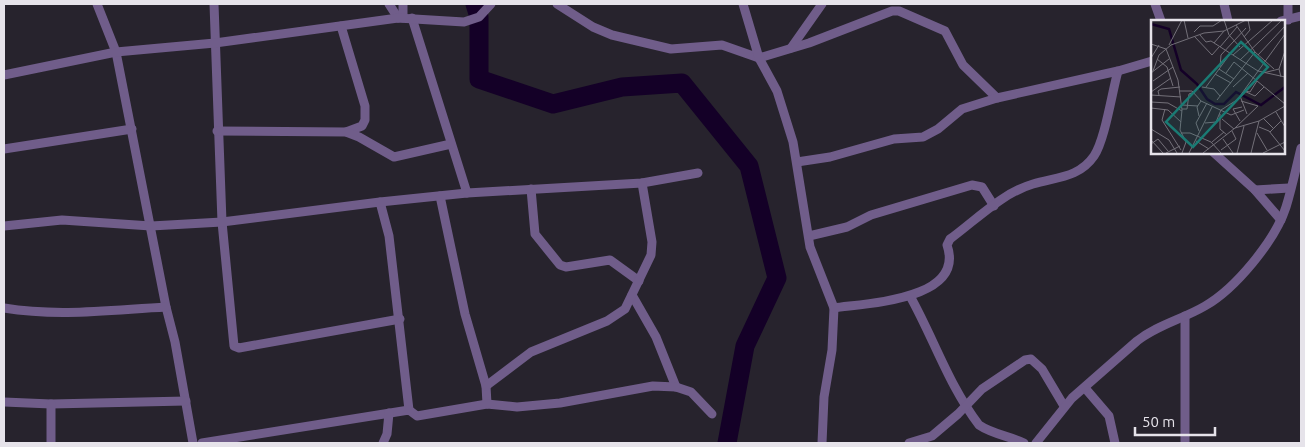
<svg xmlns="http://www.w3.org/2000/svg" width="1305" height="447" viewBox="0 0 1305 447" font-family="Ubuntu,sans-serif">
  <rect width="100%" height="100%" fill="#27232d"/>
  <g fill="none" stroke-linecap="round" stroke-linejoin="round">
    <polyline stroke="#140027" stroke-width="19" points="475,4 479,17 479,79 553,104 622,87 682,83 749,166 777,278 745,346 727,443"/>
    <g stroke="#705d8a" stroke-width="9">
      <polyline points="97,4 116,52 166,307 175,342 193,443"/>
      <polyline points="214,4 222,222 234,346 239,348 400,319"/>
      <polyline points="389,4 398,18"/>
      <polyline points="403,4 403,18"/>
      <polyline points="557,4 593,27 612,35 671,49 722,45 759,58 809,43 892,11 899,11 945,31 963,65 997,98"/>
      <polyline points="743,4 759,58 777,91 793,142 810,247 834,308 832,350 824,397 822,443"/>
      <polyline points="1155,4 1161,21"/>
      <polyline points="1224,4 1228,21"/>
      <polyline points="1288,4 1288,20"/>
      <polyline points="412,18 467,193"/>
      <polyline points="1281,21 1301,16"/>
      <polyline points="341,26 365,106 365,120 362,126 346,132"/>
      <polyline points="791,48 822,4"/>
      <polyline points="4,75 116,52 215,43 398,18 464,22 479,17 491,4"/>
      <polyline points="217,131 346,132 359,137 394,157 451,144"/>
      <polyline points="4,149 132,129"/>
      <polyline points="1213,152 1255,190 1281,220"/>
      <polyline points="797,162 830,157 894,139 923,137 938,129 962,109 997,98 1118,71 1152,61"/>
      <polyline points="531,189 535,234 560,265 566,267 610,260 639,281"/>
      <polyline points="1255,190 1289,188"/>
      <polyline points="440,196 465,314 486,386 487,404"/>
      <polyline points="380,202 389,236 409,410"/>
      <polyline points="4,226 62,220 151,226 222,222 380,202 467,193 642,183 698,173"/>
      <polyline points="809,236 847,227 871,215 972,185 982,187 994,206"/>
      <polyline points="632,295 656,337 676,387"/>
      <path d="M910,296C934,339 949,386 979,425C992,434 1009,436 1024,443"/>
      <path d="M4,308C59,317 110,310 166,307"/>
      <path d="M834,308C867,303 966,300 947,245L950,239C976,220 1002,193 1033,184C1056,177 1079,178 1094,156C1105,140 1112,92 1118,71"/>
      <polyline points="1185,316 1185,443"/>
      <polyline points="486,386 531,352 607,321 625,309 651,255 652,242 642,183"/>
      <polyline points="1085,388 1109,416 1115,443"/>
      <polyline points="4,402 51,404 186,401"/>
      <polyline points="51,404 51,443"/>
      <polyline points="202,443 409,410 417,416 487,404 517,407 560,403 653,386 676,387 691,392 712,414"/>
      <polyline points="383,443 387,434 389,413"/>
      <polyline points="909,443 932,436 958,414 982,389 1025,360 1031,359 1042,369 1064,406"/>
      <path d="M1036,443L1072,398L1137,341C1157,325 1183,319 1205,306C1235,289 1275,241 1286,207C1292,188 1296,168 1301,148"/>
    </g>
  </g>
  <g transform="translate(1151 20)">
    <rect width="134" height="134" fill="#27232d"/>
    <path fill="none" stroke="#140027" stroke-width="2.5" d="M0,4L18,9L30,50L46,64L56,79L64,84H73L85,72L110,85L134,67"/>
    <path fill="none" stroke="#737079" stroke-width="1" d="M33,0L37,18M73,0L78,15L89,27M85,5L104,32L123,49M43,12L49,6H62L71,0M49,15L55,22L60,21L107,51L134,57M43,16L61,35L68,27M93,17L99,10L97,0M63,23L73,11M0,24L15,29L27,60L31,90L29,110L35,122L31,133M18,25L31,0M69,27L86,7M82,35L122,0M107,35L134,6M0,38L8,25M6,39L16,47L22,66M89,40L131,0M69,47L70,35L95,8M68,49L83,59M2,51L8,35L20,25L53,13L73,11L95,0M0,53L18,39M75,53L83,42L134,84M112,53L128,49M64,54L80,63M130,57L128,49L134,31M2,61L22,47M51,67L63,69L69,76M55,67L79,34M82,67L97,53M29,71H41L50,81L80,95L93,90M93,71L104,76L113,67M93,71L99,72L106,61M0,72L20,58M0,75L30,77M8,75L7,71L10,69L29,67M66,80L104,32M0,82L17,83L31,91M31,85L47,86M0,88L17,90L30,102M14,89L11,100L30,130M31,89H36L38,74L43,72M125,92L134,107M69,94V109L76,115M96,94L89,76L134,14M48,96L46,87L50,81M112,98L123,109M71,99L83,109M89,101L82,89L91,87M54,103L65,102L70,90L89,78M108,107L118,111L134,131M84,108L107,86L90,81M0,109L18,120L26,133M48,111L45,103L56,83M119,112L130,101M30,113H39L60,122L70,133M106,113L116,130M72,119L82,133M0,120L12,133M45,121L58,129M61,122L73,112M0,124L7,119L17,131M70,130L85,119L81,111M15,133L29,126M38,133L61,87M52,133L84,108L108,101L134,86M86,133L93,106M100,133L108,101M112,133L134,122"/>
    <path fill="#1a7b74" fill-opacity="0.15" stroke="#1a7b74" stroke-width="2.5" d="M90,22L117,47L42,127L15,102Z"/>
    <rect width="134" height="134" fill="none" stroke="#e6e3ea" stroke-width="2.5"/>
  </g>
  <rect width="1305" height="447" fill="none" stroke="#e6e3ea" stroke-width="10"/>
  <path d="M1135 427v8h80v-8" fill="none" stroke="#e6e3ea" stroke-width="2.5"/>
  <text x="1142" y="427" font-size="15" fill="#e6e3ea" stroke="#27232d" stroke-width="4" paint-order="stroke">50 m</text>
</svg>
